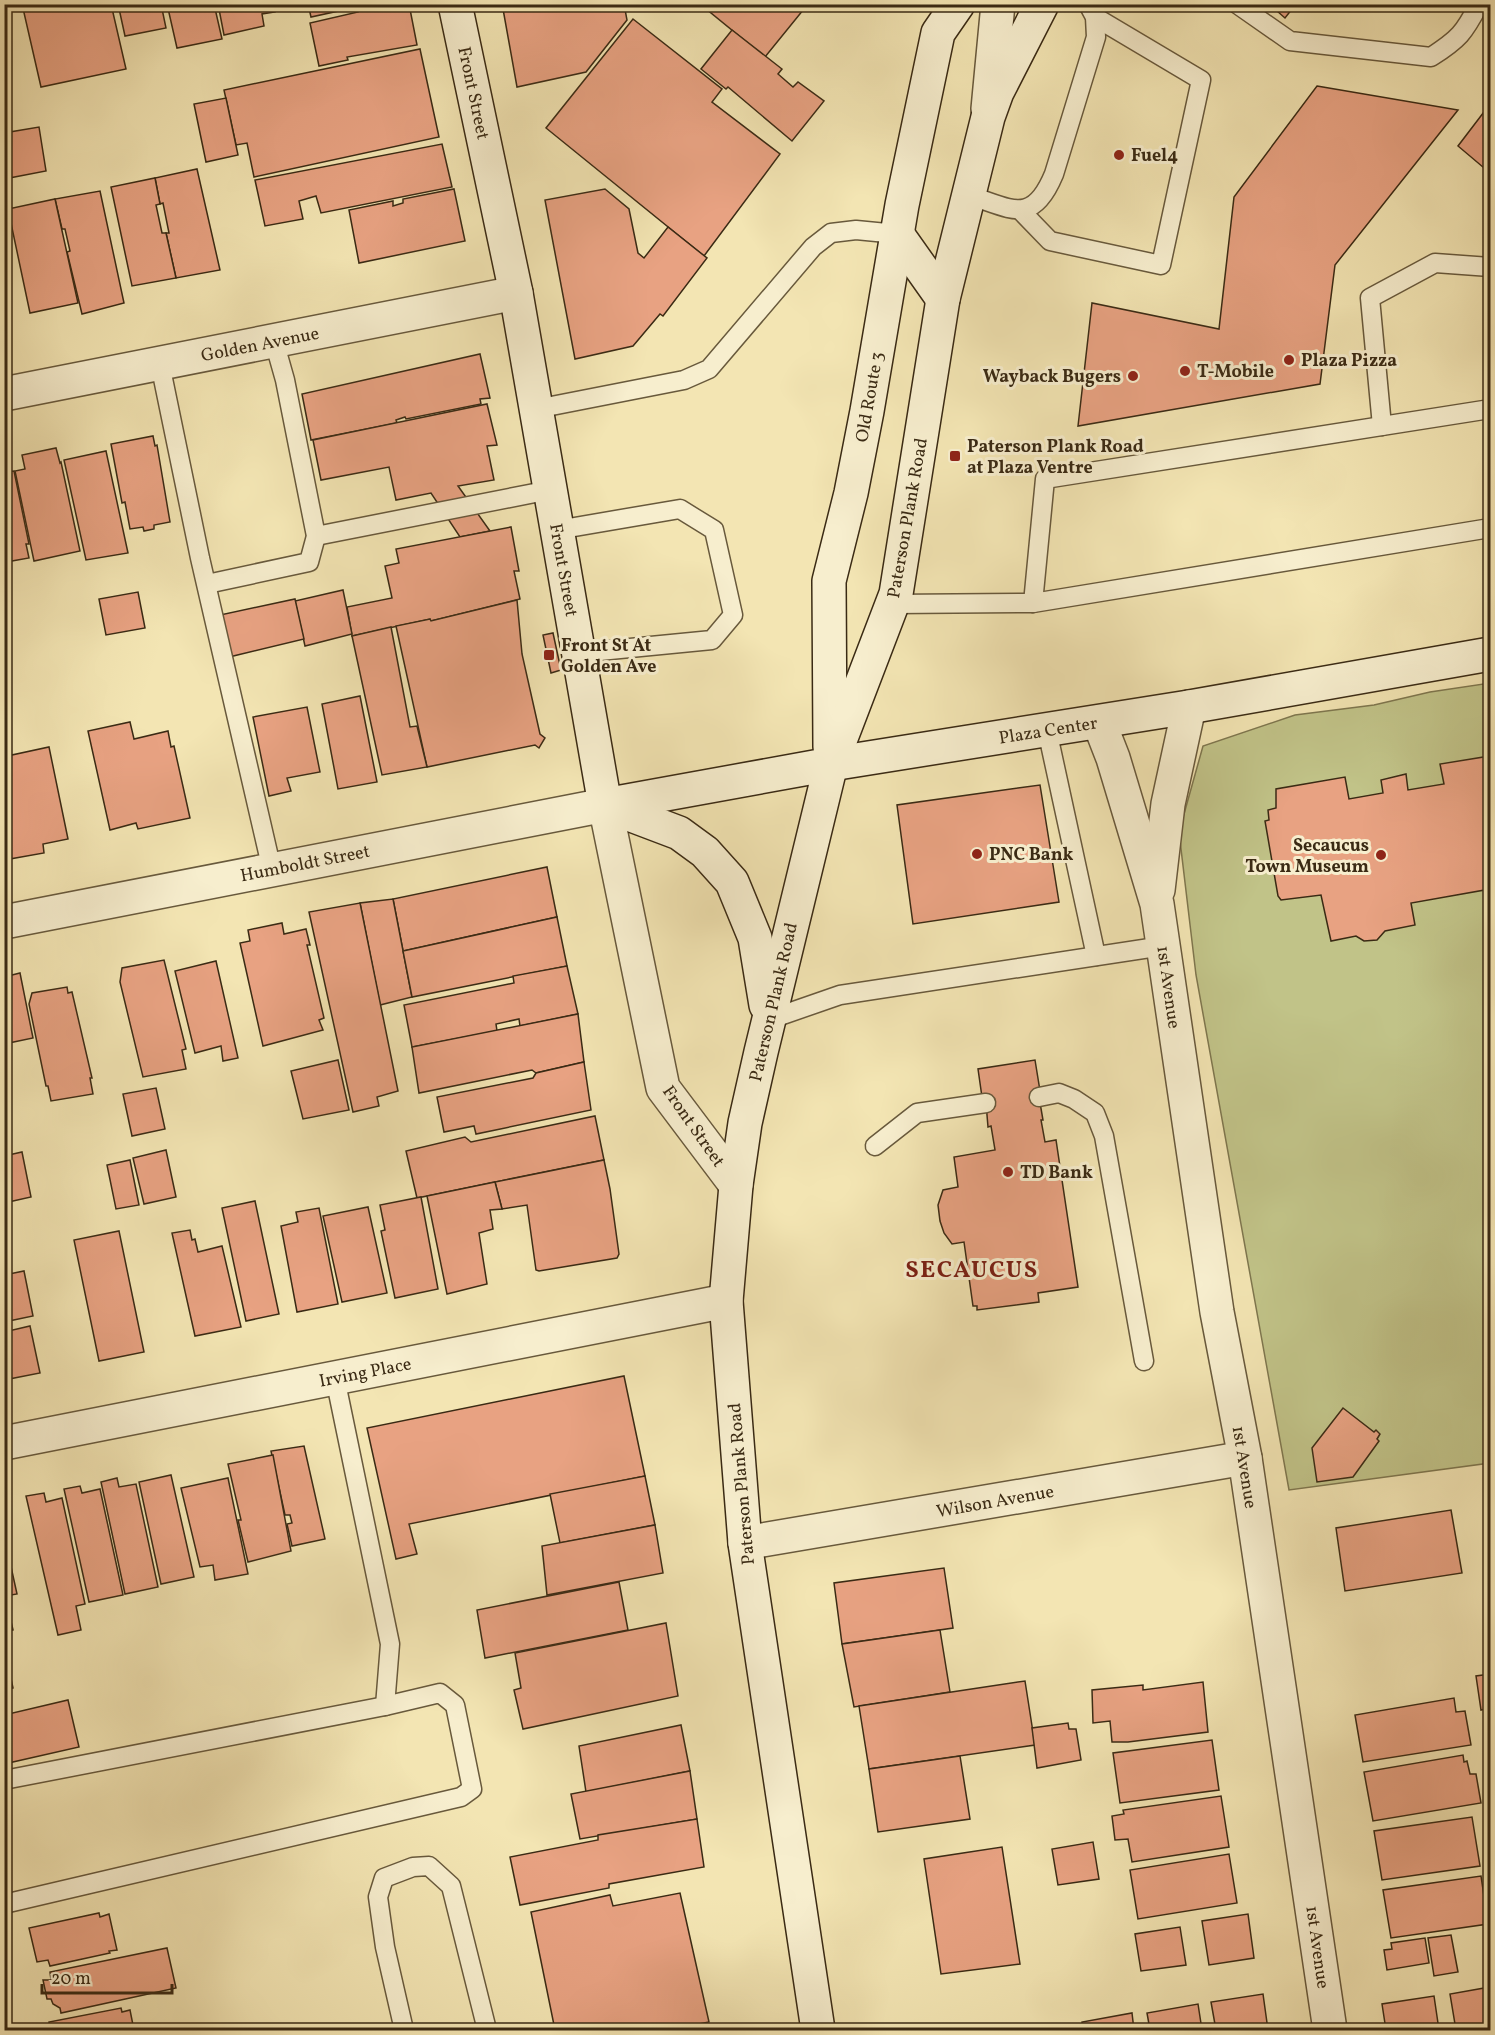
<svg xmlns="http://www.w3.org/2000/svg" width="1495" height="2035" viewBox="0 0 1495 2035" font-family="Vollkorn,serif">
  <rect width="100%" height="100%" fill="#f3e5b3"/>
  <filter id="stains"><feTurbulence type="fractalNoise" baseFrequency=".00333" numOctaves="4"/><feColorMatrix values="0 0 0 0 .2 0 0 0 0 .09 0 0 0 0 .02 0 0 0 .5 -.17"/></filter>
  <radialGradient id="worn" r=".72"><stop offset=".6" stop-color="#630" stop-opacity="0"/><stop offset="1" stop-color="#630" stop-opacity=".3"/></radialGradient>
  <polygon fill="#c1c388" stroke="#7e764e" stroke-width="1.5" points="1490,683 1490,1463 1289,1490 1196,975 1179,832 1203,746 1295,715 1374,705 1430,692"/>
  <g fill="#e8a282" stroke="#3a2a14" stroke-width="1.5">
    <polygon points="22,4 111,4 126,69 41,87"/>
    <polygon points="118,4 161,4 166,28 125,36"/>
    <polygon points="167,4 214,4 222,39 177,48"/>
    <polygon points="218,4 273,4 275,12 262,14 264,26 224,35"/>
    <polygon points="308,4 409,4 417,45 347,57 348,60 319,66 310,23 358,12 357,7 311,17"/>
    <polygon points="526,4 624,4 627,20 586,72 517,87 503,9"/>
    <polygon points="700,4 808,4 765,57"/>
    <polygon points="1269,4 1296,4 1285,18"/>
    <polygon points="633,19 722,89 712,102 780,154 704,256 546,128"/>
    <polygon points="732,30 782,69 778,74 793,87 798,82 824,101 792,141 728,87 726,89 701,69"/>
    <polygon points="420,49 439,137 254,177 247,143 236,145 224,90"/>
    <polygon points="1317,86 1458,110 1335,265 1320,384 1078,426 1092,303 1219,329 1234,197"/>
    <polygon points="226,98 238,155 206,162 194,104"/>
    <polygon points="1490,104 1490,173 1458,146"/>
    <polygon points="39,127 46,171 4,179 4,133"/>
    <polygon points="442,144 452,187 321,213 316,196 299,201 303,219 265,226 255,180"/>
    <polygon points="197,169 220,270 176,278 166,233 169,233 163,203 160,204 155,178"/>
    <polygon points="155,178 160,204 156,205 162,233 166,233 176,278 132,286 111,187"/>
    <polygon points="454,189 465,241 359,263 349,210 393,201 393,206 403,203 403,199"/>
    <polygon points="605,189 629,209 638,253 644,258 668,227 707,258 663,316 660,314 633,346 575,359 545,200"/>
    <polygon points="100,191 124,303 82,314 67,252 70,251 65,229 62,229 55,199"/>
    <polygon points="55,199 78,303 30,313 8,209"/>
    <polygon points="480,354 490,398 480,399 481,404 406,419 405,417 396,420 397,423 311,440 302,394"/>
    <polygon points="487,404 497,445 487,446 494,480 458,486 490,531 460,537 431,493 396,500 389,467 321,480 313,440"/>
    <polygon points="153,436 155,446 157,445 170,522 154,525 154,529 144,531 143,527 130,529 125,502 122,503 111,444"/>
    <polygon points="56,448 60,463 61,462 80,551 34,561 15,471 25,469 22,455"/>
    <polygon points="106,451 128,553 86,560 64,460"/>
    <polygon points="14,471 29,544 26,544 29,558 6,562 4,472"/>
    <polygon points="511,527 519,571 514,571 520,599 431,621 430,619 352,636 347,607 392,598 385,566 399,563 396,549"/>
    <polygon points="343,590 352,634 305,646 295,601"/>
    <polygon points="138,592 145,628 106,635 99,599"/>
    <polygon points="295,599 304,639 229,657 220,615"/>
    <polygon points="517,600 522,654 540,734 545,738 539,748 535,745 427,767 396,626 430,619 431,621"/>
    <polygon points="391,627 410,727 417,726 427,767 382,775 352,636"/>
    <polygon points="553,633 561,670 551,673 543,635"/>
    <polygon points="360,696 377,782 338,789 322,704"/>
    <polygon points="307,707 320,772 287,778 291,791 269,796 253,717"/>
    <polygon points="130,722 134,739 168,731 171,747 174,746 190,818 138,829 136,823 110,830 88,731"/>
    <polygon points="4,744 7,756 49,747 68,839 43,844 44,853 4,860"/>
    <polygon points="1490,756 1490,889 1411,903 1415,925 1385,931 1377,940 1364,941 1356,936 1331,941 1321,895 1281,900 1278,896 1265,821 1269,820 1268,810 1276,808 1276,789 1345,777 1349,799 1383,793 1381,780 1406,774 1408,790 1444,784 1440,764"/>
    <polygon points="1040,785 1059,902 913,924 897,805"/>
    <polygon points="547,867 557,917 403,951 393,899"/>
    <polygon points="393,899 412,997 380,1005 360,903"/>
    <polygon points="360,903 398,1091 377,1097 379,1106 353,1112 309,912"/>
    <polygon points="557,917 567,966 412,997 403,951"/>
    <polygon points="282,923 284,934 306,929 310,945 307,945 324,1018 319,1020 323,1030 263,1046 240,943 250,941 248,930"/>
    <polygon points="164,960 186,1049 182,1050 186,1069 143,1077 120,982 122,968"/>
    <polygon points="216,961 238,1058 223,1061 221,1046 195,1053 175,971"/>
    <polygon points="567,966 578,1014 520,1026 519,1019 496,1024 497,1031 412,1047 404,1005 514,983 513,976"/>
    <polygon points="20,973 33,1038 4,1044 4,977"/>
    <polygon points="67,987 68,993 72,992 92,1078 90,1078 93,1094 51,1101 48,1086 46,1086 29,1004 32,993"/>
    <polygon points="578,1014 584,1062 536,1073 532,1070 419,1093 412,1047"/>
    <polygon points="338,1060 349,1110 303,1119 291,1071"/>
    <polygon points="1035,1060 1041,1097 1039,1097 1043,1120 1041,1120 1045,1142 1056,1140 1078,1287 1038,1293 1039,1302 977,1310 977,1306 973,1306 964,1242 952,1244 944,1233 940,1221 938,1205 943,1190 958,1187 954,1157 995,1150 991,1126 988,1127 986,1103 983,1104 978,1069"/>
    <polygon points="584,1062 591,1110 476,1134 474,1126 444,1132 437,1097 533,1078 536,1073"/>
    <polygon points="156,1088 165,1129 132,1136 123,1094"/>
    <polygon points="595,1116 604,1160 417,1198 406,1151 465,1137 471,1142"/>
    <polygon points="166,1150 176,1197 144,1204 133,1158"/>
    <polygon points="22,1152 31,1197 4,1203 4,1156"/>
    <polygon points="130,1160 139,1205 116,1209 107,1165"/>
    <polygon points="604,1160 610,1189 619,1254 617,1258 539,1271 536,1270 527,1205 502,1209 495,1182"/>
    <polygon points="495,1182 502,1209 490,1210 493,1229 479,1233 487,1284 447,1294 427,1196"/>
    <polygon points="421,1197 438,1289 395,1298 381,1231 385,1230 380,1205"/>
    <polygon points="255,1201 279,1314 246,1321 222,1208"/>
    <polygon points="368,1207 387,1293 342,1302 323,1216"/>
    <polygon points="319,1208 338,1304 297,1312 281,1226 298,1222 296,1212"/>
    <polygon points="190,1230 192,1240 195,1239 198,1252 222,1246 241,1327 195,1336 172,1233"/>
    <polygon points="119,1231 144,1352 99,1361 74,1240"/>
    <polygon points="24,1271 33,1316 4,1322 4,1275"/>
    <polygon points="30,1326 40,1373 4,1380 4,1332"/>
    <polygon points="624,1376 645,1476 409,1524 417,1554 396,1559 367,1428"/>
    <polygon points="1343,1408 1374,1432 1376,1430 1380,1434 1377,1439 1379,1441 1353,1477 1317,1482 1312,1448"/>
    <polygon points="304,1446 325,1539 292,1546 287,1524 292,1523 290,1515 285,1515 271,1451"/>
    <polygon points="273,1455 291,1551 248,1562 238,1520 241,1520 228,1464"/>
    <polygon points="171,1475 194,1577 161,1584 139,1482"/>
    <polygon points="645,1476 655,1525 560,1543 550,1494"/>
    <polygon points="117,1478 119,1487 136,1484 158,1587 125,1594 101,1482"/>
    <polygon points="228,1478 248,1574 215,1580 213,1565 200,1567 181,1488"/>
    <polygon points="80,1486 82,1493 100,1489 123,1595 89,1602 64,1489"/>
    <polygon points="44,1493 46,1502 62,1498 85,1604 76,1606 81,1630 58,1635 26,1496"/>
    <polygon points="1451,1510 1462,1573 1345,1591 1336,1528"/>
    <polygon points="655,1525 663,1573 547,1595 542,1546"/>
    <polygon points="4,1535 17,1594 5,1596 13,1630 4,1632"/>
    <polygon points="944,1568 953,1628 842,1644 834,1583"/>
    <polygon points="619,1582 628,1630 485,1658 477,1610"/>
    <polygon points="666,1623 678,1696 523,1729 514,1690 521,1688 515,1653"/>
    <polygon points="940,1630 950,1692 854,1707 842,1644"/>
    <polygon points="4,1661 7,1661 13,1688 4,1690"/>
    <polygon points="1490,1674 1490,1708 1481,1710 1476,1676"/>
    <polygon points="1025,1681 1035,1745 869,1769 859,1706"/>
    <polygon points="1203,1682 1208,1732 1128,1742 1112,1742 1110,1721 1093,1723 1092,1690 1143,1685 1143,1690"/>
    <polygon points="1454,1698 1456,1712 1465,1711 1471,1745 1363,1762 1355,1715"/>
    <polygon points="68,1700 79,1747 4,1764 4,1715"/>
    <polygon points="1068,1723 1069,1729 1076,1729 1081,1760 1037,1768 1032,1728"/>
    <polygon points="681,1725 690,1771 586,1792 579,1746"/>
    <polygon points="1212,1740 1219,1790 1120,1803 1113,1753"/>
    <polygon points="1463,1755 1464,1762 1467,1761 1470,1774 1476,1774 1481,1803 1373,1821 1364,1772"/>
    <polygon points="960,1756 970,1819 878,1832 869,1769"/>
    <polygon points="690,1771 697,1819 580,1839 571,1794"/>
    <polygon points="1221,1796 1229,1847 1132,1862 1128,1839 1115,1840 1112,1816 1124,1814 1123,1810"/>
    <polygon points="1472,1817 1480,1866 1382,1880 1374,1831"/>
    <polygon points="697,1819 704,1867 609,1884 609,1888 520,1905 510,1857 598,1840 598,1835"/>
    <polygon points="1093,1842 1099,1879 1058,1885 1052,1849"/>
    <polygon points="1002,1847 1020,1964 941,1974 924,1859"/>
    <polygon points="1229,1854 1237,1903 1138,1919 1130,1870"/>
    <polygon points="1481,1876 1488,1924 1391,1938 1383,1890"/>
    <polygon points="680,1893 709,2022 669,2030 555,2030 531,1912 610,1895 613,1906"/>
    <polygon points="99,1913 100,1917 109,1914 117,1950 109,1951 110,1953 50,1966 48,1960 37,1962 29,1928"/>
    <polygon points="1248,1914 1254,1958 1209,1965 1202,1921"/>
    <polygon points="1180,1927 1186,1965 1141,1971 1135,1934"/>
    <polygon points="1451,1935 1458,1972 1434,1976 1428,1938"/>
    <polygon points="1425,1938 1429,1963 1387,1970 1384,1950 1392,1949 1391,1943"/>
    <polygon points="167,1948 176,1988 61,2013 60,2008 53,2004 51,1999 47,1999 43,1980 51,1980 50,1972"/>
    <polygon points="1490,1987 1490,2030 1456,2030 1450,1994"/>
    <polygon points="1263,1994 1268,2030 1216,2030 1211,2002"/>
    <polygon points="1434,1996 1439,2030 1386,2030 1382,2004"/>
    <polygon points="1198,2004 1202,2030 1150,2030 1147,2013"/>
    <polygon points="121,2008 122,2012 130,2010 134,2030 51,2030 49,2022"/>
    <polygon points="1132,2013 1134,2030 1083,2030 1082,2022"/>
  </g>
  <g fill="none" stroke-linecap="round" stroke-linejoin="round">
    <g stroke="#68593c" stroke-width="21">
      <g id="lane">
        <path d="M1237,4L1290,41L1431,57C1459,39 1464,33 1479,4"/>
        <path d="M968,195C1011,208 1032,227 1054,174L1096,37L1095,17L1088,4"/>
        <polyline points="1021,211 1050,241 1161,265 1201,80 1095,17"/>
        <polyline points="160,364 200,558 272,870"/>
        <polyline points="536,409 684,380 709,369 813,247 831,233 856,230 897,234"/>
        <polyline points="1382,426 1370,298 1435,263 1490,267"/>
        <polyline points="557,530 680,509 714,530 733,615 712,640 579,653"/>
        <polyline points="316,536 550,490"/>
        <polyline points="207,584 309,562 316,536 285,380 274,341"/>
        <polyline points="1033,603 1045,479 1490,409"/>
        <polyline points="892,604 1033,603 1490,528"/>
        <polyline points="1047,730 1096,956"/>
        <polyline points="768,1020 840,995 1163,946"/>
        <polyline points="1039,1097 1059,1093 1074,1099 1095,1113 1104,1136 1144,1361"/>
        <polyline points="875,1146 917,1113 986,1103"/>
        <polyline points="335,1378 390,1644 385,1706"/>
        <polyline points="4,1780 385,1706 440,1693 455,1705 472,1789 461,1797 4,1904"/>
        <polyline points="404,2030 385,1947 378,1897 384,1878 413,1867 429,1866 451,1886 487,2030"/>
      </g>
    </g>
    <g stroke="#68593c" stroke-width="36">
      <g id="street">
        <polyline points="988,109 998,4"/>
        <polyline points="4,394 516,293"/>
        <polyline points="1099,722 1113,758 1157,904 1217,1312 1245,1458 1330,2030"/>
        <polyline points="1158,890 1168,804 1189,707"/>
        <polyline points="4,922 605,805 663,1088 736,1185"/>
        <polyline points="4,1443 726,1301"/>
        <polyline points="745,1543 1245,1458"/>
      </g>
    </g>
    <g stroke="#3a2a14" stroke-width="36">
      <g id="secondary">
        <polyline points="455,4 516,293 605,805"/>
        <polyline points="897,234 943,299"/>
        <polyline points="830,747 829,581 851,493 867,411 902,205 938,33 958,4"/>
        <polyline points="605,805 831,764 1189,707 1490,654"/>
        <polyline points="605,805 679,833 705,852 732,882 755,938 766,1005"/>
        <polyline points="818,2030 745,1543 726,1301 736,1185 745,1123 761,1052 831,764 896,594 943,299 988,117 997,92 1042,4"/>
      </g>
    </g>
    <use href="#lane" stroke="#f7eece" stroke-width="18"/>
    <use href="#street" stroke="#f7eece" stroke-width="33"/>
    <use href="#secondary" stroke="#f7eece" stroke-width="33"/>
  </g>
  <g fill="#8f2418" stroke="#f7eece" stroke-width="2">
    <circle cx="1119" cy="155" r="6"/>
    <circle cx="1289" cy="360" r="6"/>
    <circle cx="1185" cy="371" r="6"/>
    <circle cx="1133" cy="376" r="6"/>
    <rect x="949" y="450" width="12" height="12" rx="3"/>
    <rect x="543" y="649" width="12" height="12" rx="3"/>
    <circle cx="977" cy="854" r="6"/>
    <circle cx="1381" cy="855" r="6"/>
    <circle cx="1008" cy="1172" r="6"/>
  </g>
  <g text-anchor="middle" stroke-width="6" stroke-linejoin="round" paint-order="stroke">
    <g font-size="18" fill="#3a2a14" stroke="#f7eece">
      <text transform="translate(474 93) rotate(78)" y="6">Front Street</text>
      <text transform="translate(260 344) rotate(-11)" y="6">Golden Avenue</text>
      <text transform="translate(869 397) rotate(-80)" y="6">Old Route 3</text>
      <text transform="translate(907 518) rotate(-80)" y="6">Paterson Plank Road</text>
      <text transform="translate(564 570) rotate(80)" y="6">Front Street</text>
      <text transform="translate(1048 730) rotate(-9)" y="6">Plaza Center</text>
      <text transform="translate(305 863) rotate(-11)" y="6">Humboldt Street</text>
      <text transform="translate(1169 987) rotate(82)" y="6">1st Avenue</text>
      <text transform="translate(773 1002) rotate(-77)" y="6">Paterson Plank Road</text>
      <text transform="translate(694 1126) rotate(55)" y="6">Front Street</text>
      <text transform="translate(365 1372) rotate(-11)" y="6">Irving Place</text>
      <text transform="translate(1245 1467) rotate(81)" y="6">1st Avenue</text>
      <text transform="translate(741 1484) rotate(-95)" y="6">Paterson Plank Road</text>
      <text transform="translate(995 1501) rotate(-10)" y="6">Wilson Avenue</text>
      <text transform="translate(1318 1947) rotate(82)" y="6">1st Avenue</text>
    </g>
    <g font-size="18" font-weight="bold" fill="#3a2a14" stroke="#f7eece" text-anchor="start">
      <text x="1131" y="161">Fuel4</text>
      <text x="1301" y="366">Plaza Pizza</text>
      <text x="1197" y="377">T-Mobile</text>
      <text x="1121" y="382" text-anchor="end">Wayback Bugers</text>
      <text x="967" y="452">Paterson Plank Road<tspan x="967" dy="21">at Plaza Ventre</tspan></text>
      <text x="561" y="651">Front St At<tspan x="561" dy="21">Golden Ave</tspan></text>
      <text x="1369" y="851" text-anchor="end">Secaucus<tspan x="1369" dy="21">Town Museum</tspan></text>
      <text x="989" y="860">PNC Bank</text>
      <text x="1020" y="1178">TD Bank</text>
    </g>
    <g font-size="24" font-weight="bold" letter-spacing="1.5" fill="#7a1f14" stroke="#f7eece">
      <text x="972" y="1277">SECAUCUS</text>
    </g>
  </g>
  <rect width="1495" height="2035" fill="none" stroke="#f3e5b3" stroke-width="24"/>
  <rect x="6" y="6" width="1483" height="2023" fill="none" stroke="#3a2a14" stroke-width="3"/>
  <rect x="12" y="12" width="1471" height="2011" fill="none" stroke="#3a2a14" stroke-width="1.5"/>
  <path d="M42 1984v9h130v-9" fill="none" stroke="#3a2a14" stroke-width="3"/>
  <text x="51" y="1984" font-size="18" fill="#3a2a14" stroke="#f7eece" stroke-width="4.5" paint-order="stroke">20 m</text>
  <rect width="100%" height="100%" filter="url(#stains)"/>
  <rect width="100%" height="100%" fill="url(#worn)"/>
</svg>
